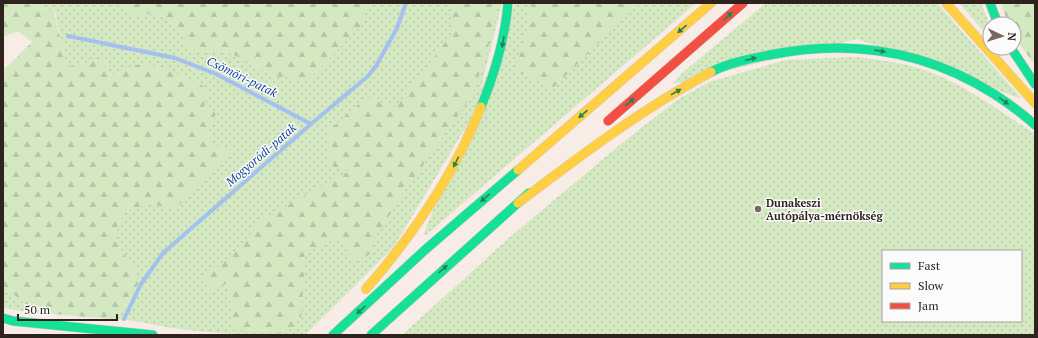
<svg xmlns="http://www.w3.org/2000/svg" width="1038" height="338" viewBox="0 0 1038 338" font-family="'PT Serif',serif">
  <defs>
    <pattern id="grass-dots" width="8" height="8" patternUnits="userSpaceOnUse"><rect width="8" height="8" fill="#d4e8c2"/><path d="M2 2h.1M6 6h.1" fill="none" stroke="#b6c7a6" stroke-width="1.8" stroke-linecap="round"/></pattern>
    <pattern id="forest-firs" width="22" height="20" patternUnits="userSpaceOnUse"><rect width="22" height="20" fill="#d4e8c2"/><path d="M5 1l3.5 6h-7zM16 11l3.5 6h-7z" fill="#b6c7a6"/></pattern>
  </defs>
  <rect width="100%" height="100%" fill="#f8ece6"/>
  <g fill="url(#grass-dots)" fill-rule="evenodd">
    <path d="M48,3H116L133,17L155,12L179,28L188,50L230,53L274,76L362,25L368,3H502L475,112L393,248L305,335C263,335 221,335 180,329C156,326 134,319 110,319L126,308L134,268L113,238L125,212L150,203L214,145L208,134L216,113L204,107L167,69L139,64L110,76L106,58L67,67L55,11L41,8Z"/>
    <polygon points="515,3 531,3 526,34 553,88 640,3 696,3 426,235 424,233"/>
    <polygon points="766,3 937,3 1022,99 857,39 673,84 681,74"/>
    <polygon points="959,3 981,3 990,26 990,38"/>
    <path d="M855,57C880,60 907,63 930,72C968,87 1001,112 1035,134V335H402L510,237L621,144L677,100L709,82L786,60ZM883,251H1021V321H883Z"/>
    <polygon points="3,286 21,300 31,312 3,308"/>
  </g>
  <g fill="url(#forest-firs)">
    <polygon points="3,3 48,3 42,8 54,11 67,67 106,58 110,76 139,64 167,69 209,89 204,107 216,113 208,134 214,145 232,150 174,210 150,203 125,212 113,238 134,268 140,280 126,308 110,319 31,312 21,300 3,286 3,67 6,68 32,42 18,31 3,37"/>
    <polygon points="116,3 368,3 362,25 309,80 274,76 230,53 188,50 179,28 155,12 133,17"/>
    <polygon points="451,3 496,3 493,32 473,94 404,192 373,241 372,253 355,262 338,238 306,253 301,318 286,333 233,330 228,283 205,293 205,276 237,251 261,220 349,171 326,164 329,130 367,97 396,107 451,35"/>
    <polygon points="531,3 640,3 553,88 515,70 526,34"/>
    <polygon points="1001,3 1035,3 1035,65 1014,37 1014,24 1008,24"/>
  </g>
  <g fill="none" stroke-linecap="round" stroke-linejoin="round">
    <g stroke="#a4c0f0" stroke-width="4">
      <polyline points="68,36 175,58 216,74 311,124"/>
      <polyline points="124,319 141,284 163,253 311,124 368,76 376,66 397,28 406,3"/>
    </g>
    <g stroke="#d5c9c4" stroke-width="10">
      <g id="fast">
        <polyline points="990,3 998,24"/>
        <polyline points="1011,48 1035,84"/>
        <path d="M711,72C728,63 749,59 769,55C848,39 925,50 994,94C1008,103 1022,113 1035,125"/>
        <path d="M481,107C495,73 505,39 508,3"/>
        <polyline points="3,318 13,321 153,335"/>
        <polyline points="333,335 426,249 518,170"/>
        <polyline points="371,335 529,193"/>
      </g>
    </g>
    <g stroke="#d5c9c4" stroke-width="10">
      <g id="slow">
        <polyline points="946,3 1035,103"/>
        <polyline points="518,170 711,3"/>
        <path d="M518,203C580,156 642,109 711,72"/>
        <path d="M366,289C414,234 454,175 481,107"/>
      </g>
    </g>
    <g stroke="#d5c9c4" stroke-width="10">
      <polyline id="jam" points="608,121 743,3"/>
    </g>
    <use href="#fast" stroke="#16e098" stroke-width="9"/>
    <use href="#slow" stroke="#ffcf43" stroke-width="9"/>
    <use href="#jam" stroke="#f24e42" stroke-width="9"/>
  </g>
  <defs><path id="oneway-solid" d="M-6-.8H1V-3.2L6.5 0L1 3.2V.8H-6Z"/></defs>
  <g fill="#23825a">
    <use href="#oneway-solid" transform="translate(728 16) rotate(-42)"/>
    <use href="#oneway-solid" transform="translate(682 29) rotate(139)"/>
    <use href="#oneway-solid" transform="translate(503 42) rotate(100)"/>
    <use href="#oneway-solid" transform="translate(880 51) rotate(9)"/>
    <use href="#oneway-solid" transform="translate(751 59) rotate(-14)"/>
    <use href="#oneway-solid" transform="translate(676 92) rotate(-29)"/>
    <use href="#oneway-solid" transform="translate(1004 101) rotate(36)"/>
    <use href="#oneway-solid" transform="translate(630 102) rotate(-41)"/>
    <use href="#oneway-solid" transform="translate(583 114) rotate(139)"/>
    <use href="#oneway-solid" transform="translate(456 162) rotate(116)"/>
    <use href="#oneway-solid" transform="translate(485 198) rotate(139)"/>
    <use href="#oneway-solid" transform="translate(443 269) rotate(-42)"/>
    <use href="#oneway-solid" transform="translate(361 310) rotate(138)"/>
  </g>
  <circle fill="#766963" stroke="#fbfbfb" stroke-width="1.5" cx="758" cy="209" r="4"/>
  <g text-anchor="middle" stroke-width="3" stroke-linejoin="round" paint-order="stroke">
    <g font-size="11" font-weight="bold" fill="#30231d" stroke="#fbfbfb" text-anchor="start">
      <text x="766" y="207">Dunakeszi<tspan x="766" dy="13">Autópálya-mérnökség</tspan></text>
    </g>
    <g font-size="12" font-style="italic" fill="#124697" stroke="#fbfbfb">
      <text transform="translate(242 77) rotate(26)" y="4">Csömöri-patak</text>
      <text transform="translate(261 155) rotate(-41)" y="4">Mogyoródi-patak</text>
    </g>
  </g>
  <rect width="1038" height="338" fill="none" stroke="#30231d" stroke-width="8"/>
  <rect x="882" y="250" width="140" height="72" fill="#fbfbfb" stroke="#aaa5a2"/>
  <rect x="890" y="263" width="20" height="6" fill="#16e098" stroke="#aaa5a2"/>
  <text x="918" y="270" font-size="12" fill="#30231d">Fast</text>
  <rect x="890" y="283" width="20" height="6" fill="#ffcf43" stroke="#aaa5a2"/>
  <text x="918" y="290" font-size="12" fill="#30231d">Slow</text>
  <rect x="890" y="303" width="20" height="6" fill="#f24e42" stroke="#aaa5a2"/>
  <text x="918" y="310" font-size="12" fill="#30231d">Jam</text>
  <g transform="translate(1002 36) rotate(94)"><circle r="19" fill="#fbfbfb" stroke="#aaa5a2"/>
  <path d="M0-3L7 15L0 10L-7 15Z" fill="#766963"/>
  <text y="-6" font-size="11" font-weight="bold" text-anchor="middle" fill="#30231d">N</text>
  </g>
  <path d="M18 314v6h99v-6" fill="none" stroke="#30231d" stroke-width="2"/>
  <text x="24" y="314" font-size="12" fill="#30231d" stroke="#fbfbfb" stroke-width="3" paint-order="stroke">50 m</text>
</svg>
